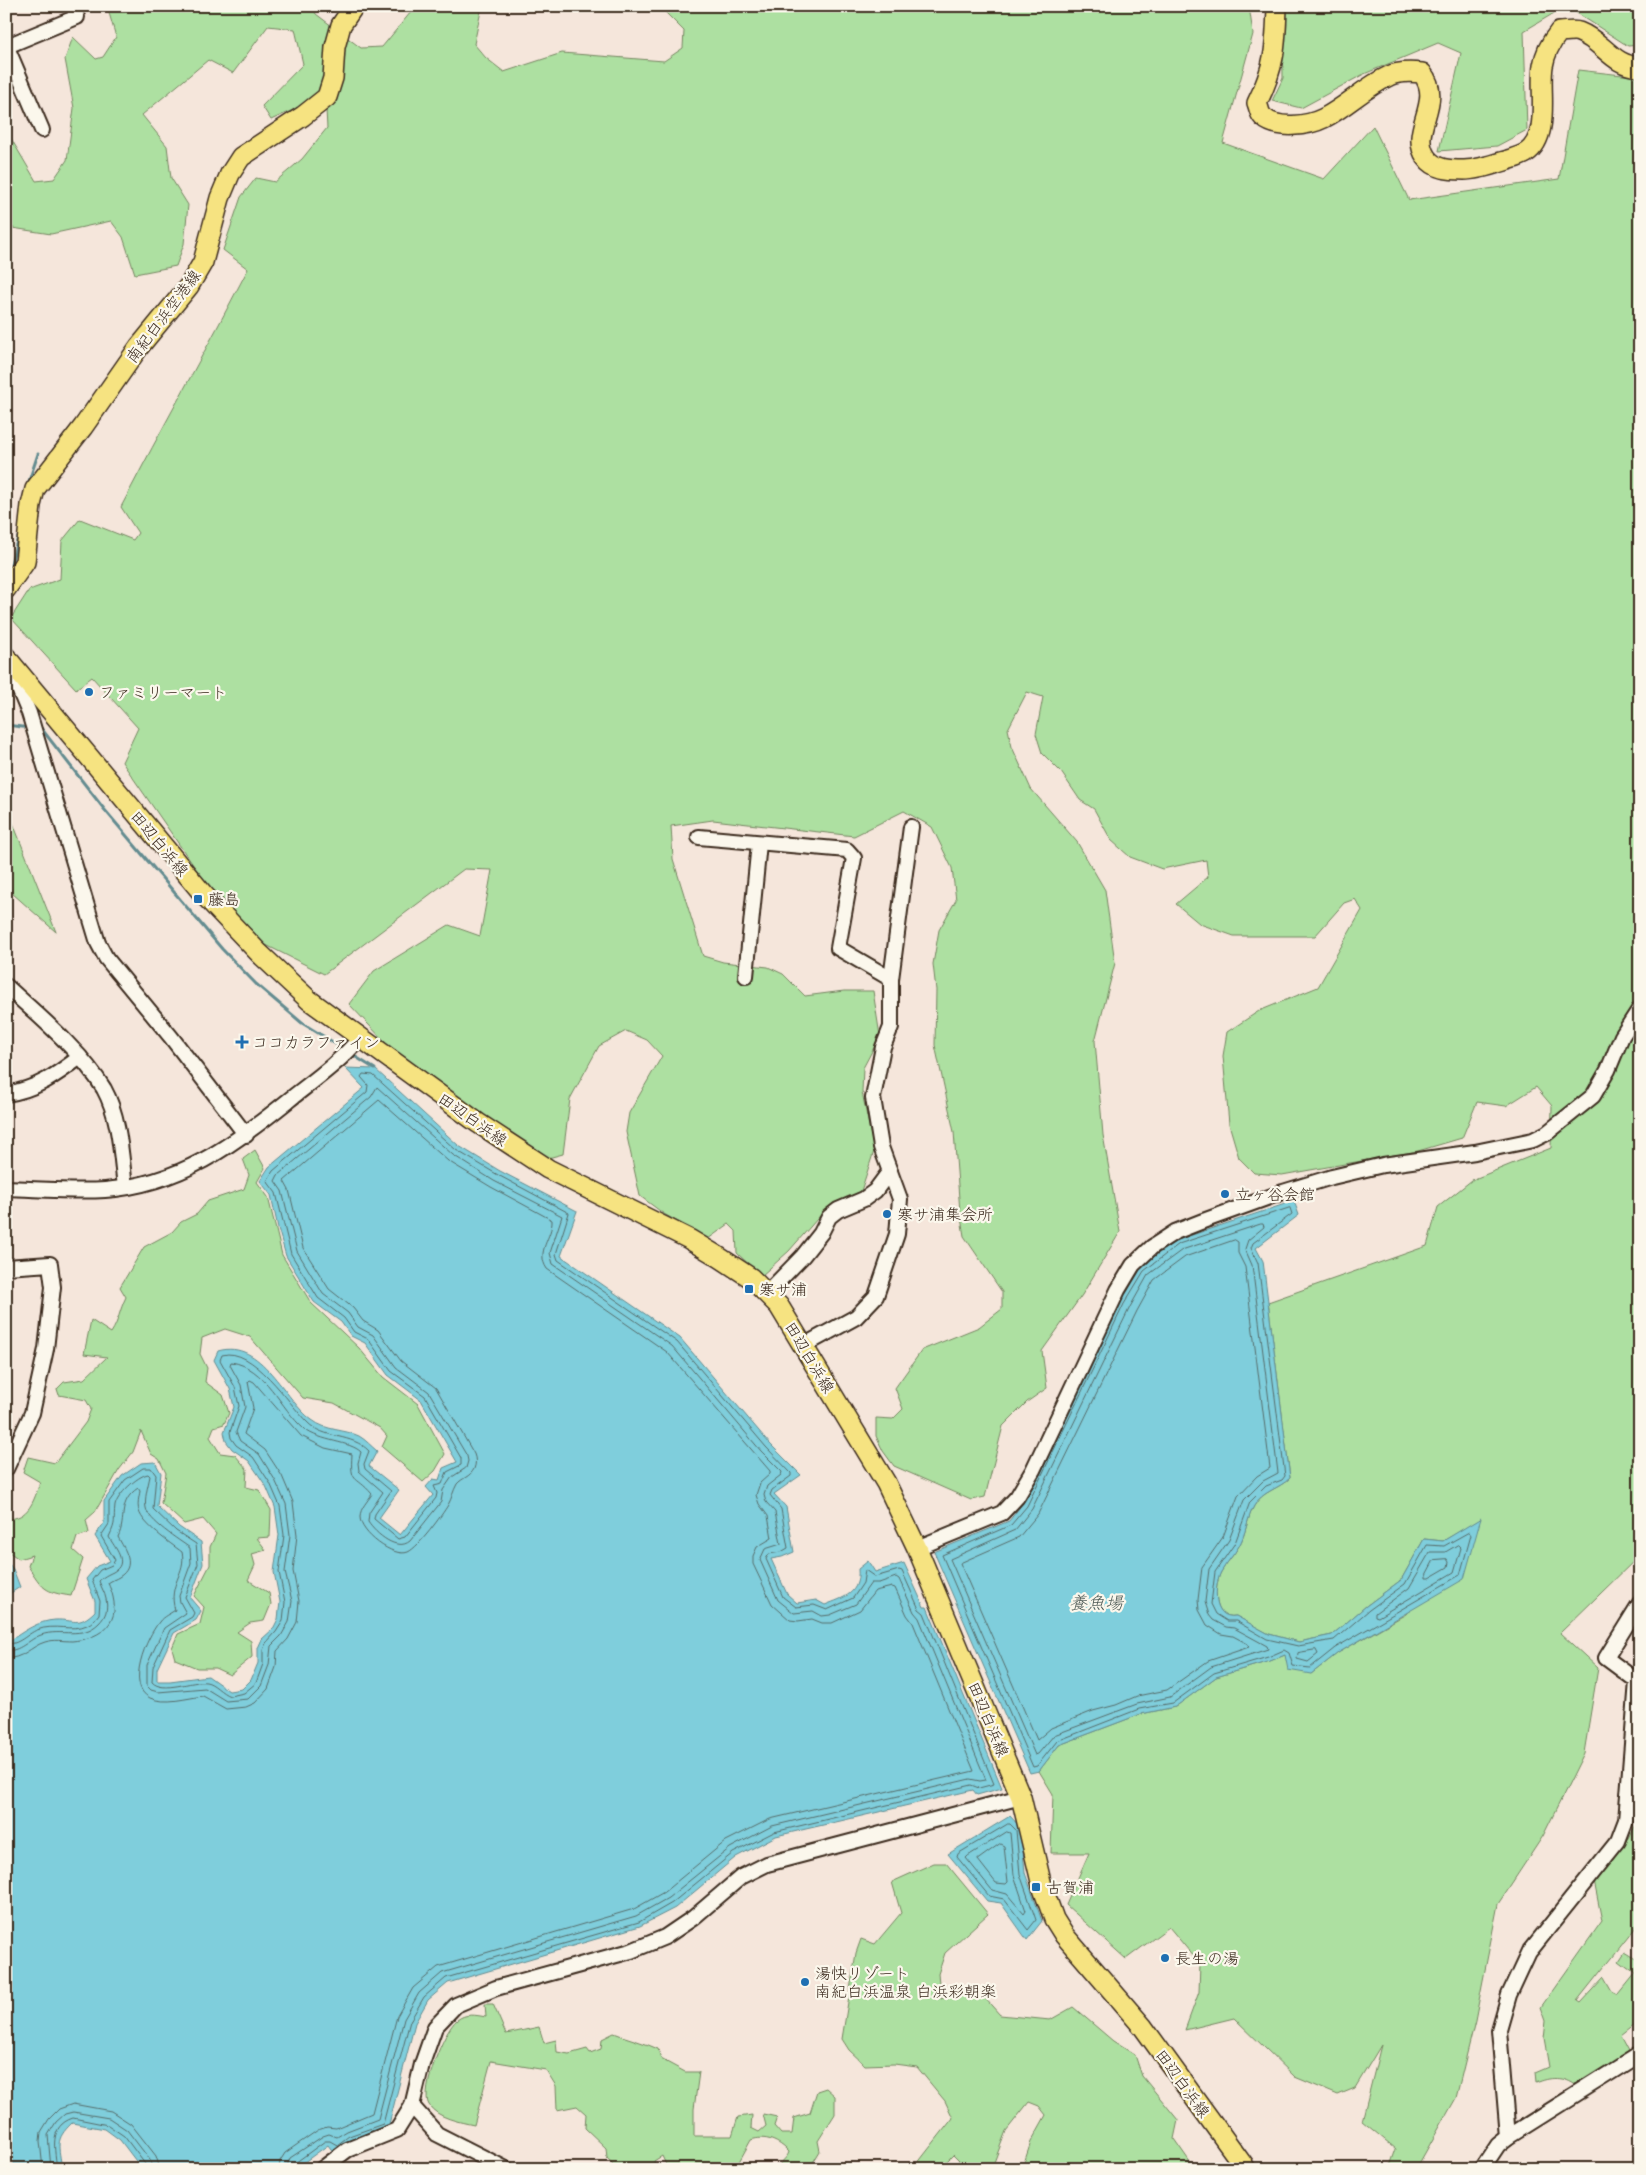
<svg xmlns="http://www.w3.org/2000/svg" width="1646" height="2175" viewBox="0 0 1646 2175" font-family="'Playpen Sans','Klee One',sans-serif">
  <rect width="100%" height="100%" fill="#f5e6db"/>
  <filter id="ink" filterUnits="userSpaceOnUse"><feTurbulence type="fractalNoise" baseFrequency=".02" numOctaves="2"/><feDisplacementMap in="SourceGraphic" scale="10" xChannelSelector="R" yChannelSelector="G"/><feConvolveMatrix kernelMatrix="1 2 1 2 8 2 1 2 1" color-interpolation-filters="sRGB"/></filter>
  <g filter="url(#ink)">
    <g fill="#ade0a1" stroke="#748560">
      <path d="M107,6H312L316,14L361,48L382,47L416,6H482L474,44L486,58L504,72L562,53L664,61L683,48L684,31L659,6H1249L1253,34L1223,143L1324,179L1373,126L1409,200L1559,179L1578,70L1640,77V1555L1560,1633L1598,1668L1584,1753L1543,1836L1498,1904L1475,2021L1456,2098L1416,2169H1389L1396,2149L1362,2121L1381,2045L1355,2088L1338,2095L1295,2077L1234,2018L1185,2030L1199,1992L1200,1964L1169,1927L1126,1959L1066,1905L1089,1853H1051L1053,1794L1039,1771L1059,1745L1141,1714L1175,1707L1216,1677L1270,1661L1285,1655L1311,1674L1338,1653L1406,1614L1481,1519L1443,1541L1424,1539L1401,1580L1366,1606L1332,1635L1299,1642L1269,1634L1236,1616C1212,1620 1214,1585 1221,1572C1226,1563 1234,1555 1239,1546C1246,1534 1247,1518 1254,1506C1262,1491 1279,1489 1290,1478L1268,1302L1427,1246L1438,1207L1472,1180L1551,1148L1552,1106L1536,1087L1506,1106L1477,1102L1462,1138L1418,1151L1282,1175L1254,1173L1239,1158L1229,1124L1223,1056L1227,1032L1259,1011L1318,987L1362,910L1355,899L1344,903L1315,936H1234L1200,924L1176,904L1208,877L1206,860L1162,869L1130,857L1111,840L1094,809L1080,800L1061,772L1042,753L1036,734L1043,697L1027,692L1008,729L1012,747L1031,789L1077,842L1105,890L1115,963L1095,1041L1103,1135L1120,1232L1082,1295L1042,1351L1047,1388L1027,1402L1003,1426L985,1497L971,1500L894,1466L883,1451L876,1436V1418L893,1419L903,1409L895,1388L922,1350L979,1327L1002,1309V1292L964,1236L960,1212L954,1132L935,1045L936,990L933,964L939,930L956,900L952,868L932,827L904,811L854,836L713,820L671,826L673,859L703,956L723,962L768,967L783,974L805,996L844,991H873L880,1036L863,1068L862,1092L874,1151L860,1194L825,1210L789,1251L761,1276L737,1253L736,1231L729,1224L708,1239L664,1214L640,1196L626,1132L629,1113L662,1056L647,1040L626,1031L599,1046L570,1099L563,1154L548,1158L404,1062L349,1004L374,971L449,925L480,936L492,870L464,869L324,974L266,945L205,882L122,762L138,728L92,677L76,689L11,618L29,590L60,579L62,541L80,519L133,540L138,533L121,507C162,427 207,349 248,269L223,250L241,197L256,178L275,182L302,159L327,128L326,110L308,103L271,120L262,106L303,64L295,29L268,26L233,73L208,60L142,115L167,146L171,178L188,205L184,244L176,266L135,274L123,237L111,221L51,234L6,227V130L36,181L54,179L67,160L74,108L65,59L73,37L96,59L103,57L116,37Z"/>
      <polygon points="1282,6 1640,6 1640,45 1628,46 1566,6 1524,31 1527,130 1497,146 1439,151 1461,53 1438,43 1364,74 1301,108 1272,101 1283,78"/>
      <polygon points="6,812 9,813 56,932 12,893 6,873"/>
      <path d="M255,1150L265,1168L257,1182L268,1197L282,1255L311,1303L359,1348L383,1377L418,1404L445,1454L435,1471L423,1482L382,1447L387,1436L380,1428L334,1403L303,1398L250,1337L225,1329L202,1338L200,1354L207,1368L205,1382L223,1395L229,1413L224,1424L214,1427L210,1437L220,1453L235,1455L247,1469L246,1487L259,1490L271,1510L270,1537L257,1538L266,1550L252,1554L255,1565L248,1580L269,1593L271,1604L264,1621L250,1623L237,1632L251,1641L252,1657L230,1675L215,1668H197L175,1659L172,1648L178,1634L200,1624L204,1607L194,1596L210,1565V1547L216,1534L203,1519L184,1524L161,1503L166,1473L159,1459L151,1454L141,1431L133,1452L119,1470L95,1512L86,1520L89,1533L77,1537L73,1550L83,1559L71,1596C44,1592 43,1589 28,1566L32,1555L19,1559L6,1550V1519C29,1519 34,1501 40,1482L23,1472L28,1457L55,1463L86,1422L91,1409L86,1400L59,1395L57,1389L64,1382L84,1379L107,1357L84,1354L91,1320L111,1333C119,1321 119,1311 126,1297L120,1287L144,1247L172,1232L181,1222L197,1214L208,1201L244,1189L249,1175L243,1159Z"/>
      <path d="M1640,1817V1922L1577,2001L1580,2003L1604,1977L1612,1991L1618,1994L1635,1973L1619,1961L1625,1952L1640,1961V2021L1621,2036L1629,2051L1576,2086C1563,2076 1550,2077 1536,2083L1535,2073L1549,2067L1544,2039L1546,2021L1541,2007L1602,1921L1594,1881L1629,1838Z"/>
      <polygon points="934,1863 946,1863 988,1914 945,1953 938,1974 941,1999 975,1987 1000,2015 1050,2020 1073,2007 1113,2041 1135,2055 1142,2076 1178,2120 1174,2139 1195,2169 1022,2169 1031,2142 1046,2115 1039,2106 1029,2102 1006,2131 993,2165 985,2169 967,2169 953,2155 939,2169 913,2169 953,2118 945,2101 917,2067 894,2064 865,2065 849,2050 842,2039 856,1953 861,1939 875,1944 901,1913 892,1882"/>
      <path d="M485,2004H493L506,2034L539,2027L544,2043L556,2040L557,2052L569,2054L587,2049L590,2053L601,2049L602,2039L614,2033C629,2039 643,2042 658,2049L661,2059L685,2072H699L694,2109V2136H732L738,2117L752,2115L751,2128L759,2132L766,2126L763,2114L777,2117L774,2126L781,2134H792L794,2118L810,2113L817,2091L826,2088L835,2096V2114L818,2141L820,2151L809,2169H778C779,2162 787,2159 789,2152C779,2141 765,2135 751,2140L735,2169H668L662,2156L654,2161L656,2169H618L607,2158L606,2148L585,2128L586,2114L577,2106L557,2110L556,2086L546,2070L491,2061L474,2125C460,2122 437,2118 429,2105C420,2091 444,2030 457,2020C466,2013 475,2015 486,2017Z"/>
    </g>
    <g fill="#7fcedc" stroke="#648c90">
      <path d="M345,1068L375,1069L459,1146L500,1171L577,1211L561,1256L680,1338L770,1444L801,1475L774,1494L786,1507L794,1552L782,1557L771,1559L787,1594L797,1603L816,1600L825,1605C845,1597 860,1594 858,1569L868,1561L875,1572L904,1563L924,1607H927L1002,1788L977,1795L973,1790L776,1836L736,1857L675,1908L640,1926L448,1983L428,2000L415,2023L388,2128L351,2141L334,2153L328,2145L296,2168L142,2169L120,2140L105,2129L72,2123C54,2140 59,2146 62,2169H6V1638L11,1640C24,1631 38,1621 55,1620C74,1619 78,1628 95,1611V1601L86,1579L97,1566L110,1561L95,1536L104,1523V1501L122,1476L141,1463L155,1462L161,1473L157,1506L179,1527L201,1542L203,1564L190,1598L201,1611L196,1620L174,1633L157,1669V1681H170L208,1676L229,1691L242,1689L251,1680L258,1663V1648L262,1639L273,1629L278,1619L280,1602L274,1572L279,1535L275,1507L266,1486L249,1461L232,1449L226,1441L224,1432L234,1407L230,1389L214,1360L218,1351C262,1338 284,1400 312,1420C326,1431 344,1429 359,1436C366,1440 371,1446 377,1451L369,1466L399,1490L379,1518L400,1535L433,1495L426,1487L433,1479L439,1480L443,1468L457,1462L421,1400L388,1375L365,1343L351,1336L341,1322L314,1302L286,1256L278,1228L271,1195L260,1181L269,1167L364,1088Z"/>
      <path d="M1294,1201L1299,1215L1256,1248L1263,1261L1290,1478C1279,1489 1262,1491 1254,1506C1247,1518 1246,1534 1239,1546C1234,1555 1226,1563 1221,1572C1214,1585 1212,1620 1236,1616L1269,1634L1299,1642L1332,1635L1366,1606L1401,1580L1424,1539L1443,1541L1481,1518L1464,1579L1338,1653L1311,1674L1288,1670L1285,1655L1270,1661L1216,1677L1175,1707L1141,1714L1059,1745L1039,1771L1030,1773L934,1552L1009,1521L1023,1503L1120,1302L1140,1267L1177,1240Z"/>
      <polygon points="6,1560 13,1569 20,1587 6,1596"/>
      <polygon points="1010,1816 1021,1828 1025,1873 1042,1921 1027,1940 1001,1903 987,1901 948,1854"/>
    </g>
    <g fill="none" stroke-linecap="round" stroke-linejoin="round">
      <g stroke="#566c6a" stroke-width="1">
        <polygon points="1290,1208 1292,1214 1253,1243 1251,1248 1258,1263 1285,1476 1282,1480 1266,1486 1250,1502 1235,1543 1215,1572 1211,1604 1216,1614 1227,1621 1236,1621 1267,1639 1298,1646 1334,1640 1369,1610 1405,1584 1427,1545 1444,1546 1469,1532 1471,1535 1460,1575 1335,1648 1310,1668 1293,1666 1289,1653 1284,1650 1268,1657 1214,1673 1173,1703 1139,1709 1057,1741 1037,1766 1033,1767 942,1555 1011,1525 1027,1506 1124,1304 1144,1271 1179,1244"/>
        <polygon points="1261,1224 1263,1224 1264,1227 1248,1240 1245,1249 1252,1265 1278,1473 1263,1481 1244,1500 1229,1540 1209,1569 1205,1602 1209,1615 1213,1620 1226,1627 1234,1628 1267,1646 1268,1649 1211,1667 1170,1697 1137,1704 1054,1735 1038,1754 1035,1755 950,1559 1015,1530 1032,1509 1130,1307 1148,1275 1182,1250"/>
        <polygon points="1235,1240 1238,1242 1238,1253 1245,1267 1270,1468 1257,1476 1238,1496 1223,1537 1202,1567 1198,1600 1199,1610 1207,1625 1221,1634 1233,1636 1248,1644 1249,1647 1208,1661 1167,1690 1137,1696 1116,1705 1093,1711 1051,1728 1037,1740 960,1563 1019,1537 1038,1514 1137,1311 1154,1280 1185,1257"/>
        <polygon points="1458,1545 1461,1548 1454,1572 1378,1617 1375,1616 1375,1613 1409,1588 1430,1552 1445,1552"/>
        <polygon points="1447,1559 1449,1562 1448,1567 1429,1578 1426,1578 1426,1575 1434,1560"/>
        <path d="M6,1643C17,1647 28,1633 37,1630C54,1623 72,1632 87,1625C92,1623 96,1618 99,1614L100,1601L92,1580L100,1570L112,1565L115,1560L101,1536L109,1524V1502L125,1480L143,1468H151L156,1475L153,1509L176,1531L196,1544L198,1564L185,1597L194,1613L192,1617L170,1630L153,1667L152,1682C163,1694 192,1680 206,1682C214,1683 221,1693 230,1696L244,1693L256,1683L263,1664V1650L266,1643L276,1632L283,1621L285,1602L279,1572L284,1535L280,1506L270,1483L253,1457L236,1445L231,1438L230,1432L239,1406L235,1387L220,1360L222,1355C253,1346 289,1404 307,1422C324,1440 352,1433 369,1451L364,1464L365,1469L391,1491L375,1514L374,1519L398,1539L405,1537L436,1498L437,1493L434,1486L442,1484L447,1472L461,1465V1458L425,1396L391,1371L368,1339L354,1332L344,1318L318,1298L291,1254L276,1193L267,1181L273,1171L367,1092L368,1085L361,1077L363,1074L373,1075L456,1150L498,1175L569,1213L556,1254L558,1260L677,1342L766,1447L791,1473V1476L772,1490L770,1495L781,1509L788,1548L781,1552L769,1554L766,1559L783,1597L796,1607L814,1605L827,1610L853,1598L863,1583L865,1570L875,1577L899,1570L902,1571L919,1609L924,1613L994,1784L979,1788L971,1785L774,1832L733,1853L672,1903L639,1922L446,1978L424,1997L410,2021L383,2124L349,2136L337,2145L330,2141H325L295,2163L293,2169"/>
        <path d="M6,1650C19,1653 29,1639 41,1635C61,1628 82,1640 99,1623C106,1616 108,1609 106,1599C105,1593 101,1587 99,1581C104,1576 107,1575 113,1572C130,1563 114,1547 109,1537C117,1520 113,1523 115,1506C117,1495 137,1476 148,1474L150,1476C148,1486 144,1499 146,1508C148,1521 179,1540 190,1548L191,1563L179,1596L180,1602L186,1613L164,1628L147,1665V1686L151,1690L158,1692L205,1688L226,1701L248,1699L261,1686L269,1665L271,1646L281,1636L289,1622L292,1601L285,1572L290,1535L286,1504L275,1480L259,1454L240,1441L236,1432L245,1407L241,1385L230,1365L231,1362C266,1367 280,1408 304,1429C321,1442 350,1441 361,1452L358,1463L359,1471L383,1492L369,1513L368,1522C376,1534 397,1552 410,1541L441,1502L443,1490L452,1477L466,1468L468,1461L467,1456L429,1392L396,1367L373,1335L358,1327L348,1313L323,1294L297,1251L282,1191L275,1181L278,1175L371,1097L377,1087L453,1155L494,1181L562,1216L550,1253L553,1264L672,1346L761,1451L782,1472L781,1475L767,1486L764,1495L766,1502L775,1512L781,1544L765,1549L760,1560L778,1600L794,1613L813,1611L822,1616L830,1615L856,1604L871,1583H879L896,1577L899,1579L914,1612L919,1618L986,1780L980,1781L970,1779L772,1826L730,1848L668,1898L636,1916L442,1973L419,1993L404,2019L378,2119L347,2131L337,2137L329,2134L323,2136L290,2158L286,2169"/>
        <polygon points="1316,1650 1318,1654 1308,1662 1297,1659 1298,1653"/>
        <path d="M6,1658C22,1660 31,1646 45,1642C55,1639 62,1641 72,1641C97,1639 120,1626 113,1597C112,1592 110,1588 108,1583C112,1580 116,1579 119,1577C137,1566 125,1550 118,1537C127,1519 117,1502 138,1488L140,1491C139,1497 137,1504 139,1511C143,1525 170,1543 182,1552C187,1573 167,1584 175,1610C170,1614 163,1616 159,1622C147,1637 125,1686 150,1698C165,1705 187,1698 203,1696L226,1709L246,1707L255,1703L268,1689L276,1667L277,1651L288,1639L297,1622L299,1601L293,1571L297,1535L293,1502L282,1476L265,1450L244,1434L253,1408L248,1382L250,1380L254,1382L301,1436L325,1448L352,1454C350,1485 355,1474 372,1494C368,1501 360,1508 360,1517C360,1533 393,1558 408,1552C419,1547 442,1515 448,1505C452,1498 453,1491 457,1484C462,1478 470,1477 474,1469C476,1464 476,1459 474,1454L436,1388L401,1361L378,1330L363,1321L353,1308L329,1289L303,1248L289,1190L284,1181L379,1100L448,1161L491,1187L552,1220C553,1237 535,1251 547,1269L667,1352L770,1471V1474L760,1483L756,1495L759,1504L768,1516L772,1538L757,1547L753,1556V1564L772,1604L790,1620L798,1621L812,1619L822,1623H832L860,1610L875,1591L892,1587L895,1588L907,1615L913,1623L974,1771L770,1819L726,1841L664,1892L634,1909L438,1967L413,1988L397,2016L372,2113L336,2128L327,2127L318,2130L285,2153L280,2161L279,2169"/>
        <polygon points="1008,1824 1010,1824 1016,1830 1020,1874 1036,1920 1028,1930 1004,1899 989,1896 957,1857 958,1854"/>
        <polygon points="1007,1832 1010,1833 1014,1875 1026,1911 1024,1914 1007,1894 992,1890 966,1858 968,1856"/>
        <polygon points="1000,1844 1004,1846 1008,1882 1006,1884 996,1883 978,1860"/>
        <polyline points="43,2169 40,2141 41,2132 49,2119 59,2109 73,2104 111,2111 131,2124 156,2156 160,2169"/>
        <polyline points="51,2169 48,2135 56,2122 65,2114 73,2112 109,2118 127,2130 150,2160 152,2169"/>
        <path d="M57,2169C55,2150 48,2126 73,2118L108,2125L124,2136L145,2164L146,2169"/>
      </g>
      <g stroke="#648c90" stroke-width="3">
        <polyline points="28,484 38,454"/>
        <polyline points="6,572 10,567 18,537"/>
        <polyline points="6,725 30,728"/>
        <polyline points="37,728 41,728 104,809 222,949 256,984 302,1023 344,1049"/>
        <polyline points="351,1054 375,1069"/>
      </g>
      <g stroke="#3b2a1e" stroke-width="18">
        <g id="minor">
          <polyline points="6,45 42,130"/>
          <polyline points="7,46 77,17 73,6"/>
          <polyline points="11,670 29,713 98,943 106,958 171,1037 246,1135"/>
          <polyline points="699,837 847,850 854,858 838,948 891,979"/>
          <polyline points="746,976 759,843"/>
          <path d="M6,986C39,1016 81,1051 104,1089C120,1118 121,1155 125,1187"/>
          <path d="M6,1094C37,1089 55,1076 80,1057"/>
          <path d="M6,1188C39,1189 72,1192 105,1190C180,1184 232,1146 289,1100C313,1081 340,1062 360,1038"/>
          <polyline points="6,1267 50,1264 53,1287 46,1349 32,1413 6,1469"/>
          <polyline points="767,1293 802,1257 821,1233 829,1217 838,1210 864,1199 875,1191 890,1171"/>
          <polyline points="803,1346 856,1317 876,1296 897,1234 900,1199 881,1147 873,1098 883,1047 891,1027 891,979 911,827"/>
          <polyline points="917,1548 1002,1513 1017,1497 1033,1470 1118,1290 1133,1265 1152,1247 1175,1232 1203,1221 1283,1192 1332,1177 1383,1165 1475,1152 1533,1140 1547,1133 1593,1096 1608,1070 1622,1036 1640,1008"/>
          <polyline points="1637,1681 1606,1658 1640,1603"/>
          <polyline points="412,2106 437,2134 506,2169"/>
          <polyline points="1508,2137 1499,2030 1509,1995 1529,1952 1618,1841 1626,1820 1637,1681 1640,1674"/>
          <polyline points="322,2169 347,2150 397,2130 412,2106 422,2064 435,2027 456,2005 496,1988 631,1951 665,1937 693,1918 741,1877 767,1864 1021,1797"/>
          <polyline points="1482,2169 1498,2145 1508,2137 1640,2054"/>
        </g>
      </g>
      <g stroke="#3b2a1e" stroke-width="22">
        <g id="major">
          <path d="M1277,6C1276,45 1275,67 1257,103C1259,107 1259,113 1263,117C1277,130 1308,126 1324,118C1347,106 1365,87 1389,76C1399,71 1412,72 1422,73C1445,102 1408,130 1426,157C1435,170 1450,170 1464,170C1478,170 1495,164 1508,160C1514,158 1521,156 1526,153C1551,136 1539,91 1543,66C1545,53 1551,42 1559,32C1565,32 1574,30 1579,32C1603,41 1612,66 1640,67"/>
          <polyline points="6,589 25,562 31,505 35,489 83,427 139,347 189,286 203,262 220,198 230,174 241,157 303,116 327,97 333,78 335,47 341,25 354,6"/>
          <polyline points="6,657 204,895 259,953 309,1000 478,1123 548,1169 689,1239 719,1257 751,1278 779,1306 886,1483 917,1548 1021,1797 1042,1886 1054,1919 1064,1935 1143,2027 1246,2169"/>
        </g>
      </g>
      <use href="#minor" stroke="#fbf7ec" stroke-width="14"/>
      <use href="#major" stroke="#f6e381" stroke-width="19"/>
    </g>
  </g>
  <g fill="#1f6fb2" stroke="#fbf7ec" stroke-width="2">
    <circle cx="89" cy="692" r="5"/>
    <rect x="193" y="894" width="10" height="10" rx="2.5"/>
    <path d="M239.5 1034.5h5v5h5v5h-5v5h-5v-5h-5v-5h5z"/>
    <circle cx="1225" cy="1194" r="5"/>
    <circle cx="887" cy="1214" r="5"/>
    <rect x="744" y="1284" width="10" height="10" rx="2.5"/>
    <rect x="1031" y="1882" width="10" height="10" rx="2.5"/>
    <circle cx="1165" cy="1958" r="5"/>
    <circle cx="805" cy="1982" r="5"/>
  </g>
  <g text-anchor="middle" stroke-width="4.5" stroke-linejoin="round" paint-order="stroke">
    <g font-size="16" fill="#3b2a1e" stroke="#fbf7ec">
      <text transform="translate(163 316) rotate(-53)" y="6">南紀白浜空港線</text>
      <text transform="translate(160 843) rotate(50)" y="6">田辺白浜線</text>
      <text transform="translate(473 1119) rotate(35)" y="6">田辺白浜線</text>
      <text transform="translate(810 1357) rotate(59)" y="6">田辺白浜線</text>
      <text transform="translate(989 1719) rotate(67)" y="6">田辺白浜線</text>
      <text transform="translate(1183 2083) rotate(54)" y="6">田辺白浜線</text>
    </g>
    <g font-size="16" fill="#3b2a1e" stroke="#fbf7ec" text-anchor="start">
      <text x="99" y="698">ファミリーマート</text>
      <text x="208" y="905">藤島</text>
      <text x="252" y="1048">ココカラファイン</text>
      <text x="1235" y="1200">立ヶ谷会館</text>
      <text x="897" y="1220">寒サ浦集会所</text>
      <text x="759" y="1295">寒サ浦</text>
      <text x="1046" y="1893">古賀浦</text>
      <text x="1175" y="1964">長生の湯</text>
      <text x="815" y="1979">湯快リゾート<tspan x="815" dy="18">南紀白浜温泉 白浜彩朝楽</tspan></text>
    </g>
    <g font-size="18" font-style="italic" fill="#4f5b57" stroke="#fbf7ec">
      <text x="1096" y="1609">養魚場</text>
    </g>
  </g>
  <rect width="1646" height="2175" fill="none" stroke="#fbf7ec" stroke-width="25"/>
  <rect x="12" y="12" width="1621" height="2150" fill="none" stroke="#3b2a1e" stroke-width="2" filter="url(#ink)"/>
</svg>
